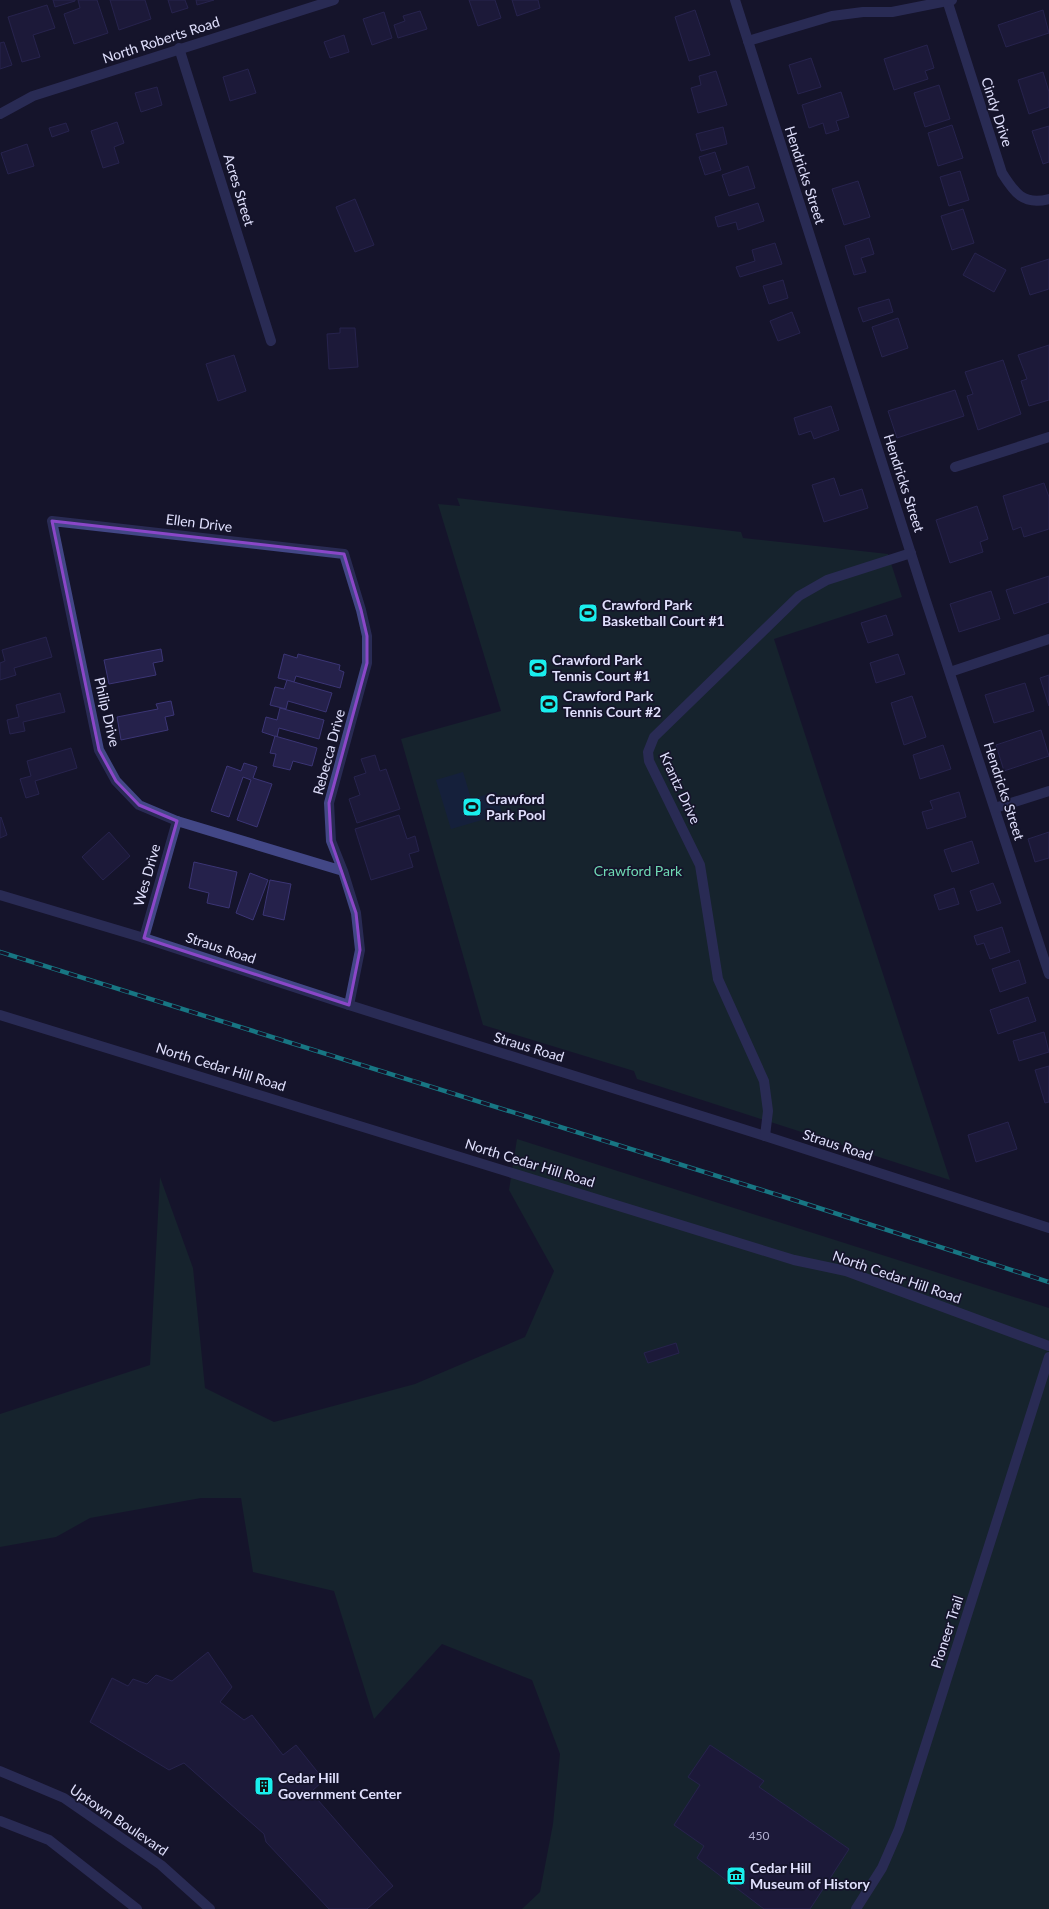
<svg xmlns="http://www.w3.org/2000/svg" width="1049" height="1909" viewBox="0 0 1049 1909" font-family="Lato,sans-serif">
  <rect width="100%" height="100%" fill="#15142b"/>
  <g fill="#173530">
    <polygon points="457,498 741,532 743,538 888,554 902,597 774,639 950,1180 637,1079 634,1071 483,1025 401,739 501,711 438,504 460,506"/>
    <polygon points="517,1139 1049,1308 1049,1909 522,1909 540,1892 553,1824 560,1754 532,1680 442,1644 374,1719 334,1591 253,1572 241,1498 201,1498 90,1518 56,1537 0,1547 0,1414 150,1365 160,1177 193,1268 205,1388 274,1422 415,1384 525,1337 554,1271 509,1190"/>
  </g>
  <polygon fill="#14304f" points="463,772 471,799 496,792 502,814 451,829 436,780"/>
  <g fill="#25214b" stroke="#3b3575">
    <polygon points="53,0 75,0 75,1 55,7"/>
    <polygon points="78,0 97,0 108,33 74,44 64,14 80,8"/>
    <polygon points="110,0 145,0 151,19 119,30"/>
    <polygon points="168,0 185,0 188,8 172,13"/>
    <polygon points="196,0 214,0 197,5"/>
    <polygon points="469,0 495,0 501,18 478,26"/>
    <polygon points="512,0 538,0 540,8 517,16"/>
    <polygon points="47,5 55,28 33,35 40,57 22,62 8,17"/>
    <polygon points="695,10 710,55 689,61 675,17"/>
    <polygon points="1043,10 1049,33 1006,47 998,25"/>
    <polygon points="420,11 427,29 398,38 394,25 405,21 403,16"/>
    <polygon points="384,12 392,38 372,45 363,19"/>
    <polygon points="344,35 349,52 330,58 324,42"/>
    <polygon points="4,42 12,65 0,69 0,43"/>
    <polygon points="927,45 934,68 925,71 928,79 894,90 884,59"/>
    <polygon points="811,58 821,87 798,94 789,65"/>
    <polygon points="248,69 256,93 230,101 223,77"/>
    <polygon points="716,71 727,105 698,113 691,88 701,85 699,76"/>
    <polygon points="1043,72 1049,92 1049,107 1029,114 1018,80"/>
    <polygon points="939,85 950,119 925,127 914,93"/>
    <polygon points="157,87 162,105 141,112 135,93"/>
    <polygon points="841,92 849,117 836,121 839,130 826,134 823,123 809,128 802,105"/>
    <polygon points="117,122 124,143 114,147 119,163 103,168 91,131"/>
    <polygon points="66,123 69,131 52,137 49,128"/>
    <polygon points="952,125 963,158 938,166 928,133"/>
    <polygon points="1049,126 1049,162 1043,164 1032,131"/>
    <polygon points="723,127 727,144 701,151 696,134"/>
    <polygon points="27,144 34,166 8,174 1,153"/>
    <polygon points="715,152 721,170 705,175 699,157"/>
    <polygon points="748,166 755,188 729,196 722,175"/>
    <polygon points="960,171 969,200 949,206 940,177"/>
    <polygon points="858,181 870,217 844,225 832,189"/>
    <polygon points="355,199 374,245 355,252 336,207"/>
    <polygon points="758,203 764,221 738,230 736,222 718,227 715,217"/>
    <polygon points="963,209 974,243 952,250 941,216"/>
    <polygon points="869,238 874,254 861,258 866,272 854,275 845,246"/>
    <polygon points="775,243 782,264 740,277 736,267 755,261 752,250"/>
    <polygon points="975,253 1006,270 994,292 963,275"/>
    <polygon points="1049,259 1049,289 1030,295 1021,268"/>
    <polygon points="783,280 788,298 769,304 763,286"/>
    <polygon points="889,299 893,312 863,322 858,308"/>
    <polygon points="792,312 800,333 778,341 770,321"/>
    <polygon points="898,318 908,348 882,357 872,327"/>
    <polygon points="340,328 355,328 358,367 329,369 327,334 340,333"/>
    <polygon points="1049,345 1049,400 1029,406 1021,381 1027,379 1018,355"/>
    <polygon points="234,355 246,391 218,401 206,364"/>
    <polygon points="1003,360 1021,414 978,430 967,396 973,394 965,372"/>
    <polygon points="955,390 964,416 897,438 888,411"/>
    <polygon points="831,406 839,430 814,439 811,431 799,435 794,418"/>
    <polygon points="834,478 840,496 862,489 868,508 824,522 812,485"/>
    <polygon points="1044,483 1049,497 1049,529 1024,537 1021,527 1013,530 1003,496"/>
    <polygon points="977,506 988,539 980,542 983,552 950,563 936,520"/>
    <polygon points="1049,576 1049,602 1014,614 1006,590"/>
    <polygon points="991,591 1000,619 959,632 950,604"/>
    <polygon points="886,615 893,635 868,643 861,623"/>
    <polygon points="46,637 52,657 14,668 16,675 0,680 0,663 5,661 2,650"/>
    <polygon points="161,649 163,661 153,663 156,675 109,684 104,660"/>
    <polygon points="284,654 297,658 298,654 340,665 339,670 344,672 340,688 296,676 294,682 278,678"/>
    <polygon points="898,654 905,674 876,683 870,663"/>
    <polygon points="1049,675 1049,706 1040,678"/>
    <polygon points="287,680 332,693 326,712 288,701 286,709 270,705 275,687 284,689"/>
    <polygon points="1025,683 1034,711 994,723 985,695"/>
    <polygon points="60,693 65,712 23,722 25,731 10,734 7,720 19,717 16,705"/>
    <polygon points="912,696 926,737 904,745 891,703"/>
    <polygon points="171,701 174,715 165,717 168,730 121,740 117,717 158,709 156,704"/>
    <polygon points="280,708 324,720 319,739 279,728 277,737 262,732 266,717 277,720"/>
    <polygon points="1041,730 1049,756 1004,771 996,745"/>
    <polygon points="275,736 317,748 312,766 293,761 290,770 273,766 276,754 270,753"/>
    <polygon points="943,745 951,769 920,779 913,755"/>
    <polygon points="71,748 77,768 35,781 39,794 26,798 20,779 31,776 27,761"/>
    <polygon points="375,755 380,771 386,769 400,809 357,823 349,799 360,795 354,777 366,773 361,759"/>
    <polygon points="244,763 257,767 253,778 272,784 257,827 237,820 251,780 243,777 229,817 211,811 227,766 241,771"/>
    <polygon points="959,792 966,817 927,829 922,812 933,809 930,801"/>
    <polygon points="399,815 407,839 415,836 419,851 409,854 413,867 371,880 355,829"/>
    <polygon points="1,817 7,835 0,838 0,818"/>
    <polygon points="109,832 130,856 103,880 82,857"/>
    <polygon points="1049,832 1049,858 1035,862 1028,839"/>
    <polygon points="972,841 979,863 952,872 944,850"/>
    <polygon points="194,862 237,872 229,908 207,903 209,893 189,888"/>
    <polygon points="250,873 268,880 253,920 236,913"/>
    <polygon points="270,880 291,884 284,920 263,915"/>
    <polygon points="993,883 1001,903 977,911 970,891"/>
    <polygon points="954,888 959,904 939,910 934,895"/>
    <polygon points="1002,927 1010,952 990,959 984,943 977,945 974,936"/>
    <polygon points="1019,960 1026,983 1000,992 992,969"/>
    <polygon points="1028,997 1036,1021 998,1034 990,1010"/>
    <polygon points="1044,1032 1049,1052 1019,1061 1013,1041"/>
    <polygon points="1049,1066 1049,1102 1045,1103 1035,1070"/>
    <polygon points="1008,1122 1017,1149 976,1162 968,1135"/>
    <polygon points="676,1343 679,1353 648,1363 644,1353"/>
    <polygon points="208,1652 232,1687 220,1702 244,1720 252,1715 283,1755 296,1745 324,1780 311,1792 393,1886 367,1909 329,1909 266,1842 264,1834 184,1763 169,1770 90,1722 112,1678 128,1686 133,1679 147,1684 156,1675 172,1681"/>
    <polygon points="710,1745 764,1781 759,1787 849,1849 810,1909 764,1909 697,1858 704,1846 674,1825 700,1785 688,1777"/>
  </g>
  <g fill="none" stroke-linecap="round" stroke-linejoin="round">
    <g stroke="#424786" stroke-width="10">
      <polyline points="735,0 925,598 1049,974"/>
      <path d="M947,0L1002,173C1014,192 1023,206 1049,199"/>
      <polyline points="748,41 832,16 863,12 892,12 952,0"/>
      <polyline points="179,48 271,341"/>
      <polyline points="0,114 33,96 334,0"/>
      <polyline points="955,467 1049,437"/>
      <polyline points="950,672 1049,639"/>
      <polyline points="995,808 1049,791"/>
      <polyline points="343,871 177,821 139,805 116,781 99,750 52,521 344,554 361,610 367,636 367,663 329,803 331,841 343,871 356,913 360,950 349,1005"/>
      <polyline points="0,895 144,938 349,1005 765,1136 1049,1228"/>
      <polyline points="144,938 177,821"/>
      <polyline points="0,1015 794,1260 846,1271 1049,1346"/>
      <polyline points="765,1136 768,1111 764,1081 718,979 700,865 649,761 648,752 654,737 799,596 827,580 911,553"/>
      <polyline points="0,1771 64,1798 161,1865 210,1909"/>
      <polyline points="0,1821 49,1840 137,1909"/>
      <polyline points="856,1909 882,1868 899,1829 1049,1357"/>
    </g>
    <g stroke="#1aeeed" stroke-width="4.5">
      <polyline id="rail" points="0,952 794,1200 1049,1282"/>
    </g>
    <use href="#rail" stroke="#15142b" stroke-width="3" stroke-dasharray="9" stroke-linecap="butt"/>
  </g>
  <path d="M0 0H1049V1909H0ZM52,521L344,554L361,610L367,636V663L329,803L331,841L356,913L360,950L349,1005L144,938L177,821L139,805L116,781L99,750Z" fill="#15142b" fill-opacity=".55" fill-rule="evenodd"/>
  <path fill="none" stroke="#8a47c8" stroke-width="3" stroke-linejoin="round" d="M52,521L344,554L361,610L367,636V663L329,803L331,841L356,913L360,950L349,1005L144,938L177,821L139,805L116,781L99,750Z"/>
  <defs>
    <g id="stadium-square" transform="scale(1)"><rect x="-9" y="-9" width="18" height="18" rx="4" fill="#1aeeed" stroke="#15142b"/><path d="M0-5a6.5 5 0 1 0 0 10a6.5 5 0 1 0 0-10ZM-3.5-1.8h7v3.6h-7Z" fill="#111"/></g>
    <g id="building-square" transform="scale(1)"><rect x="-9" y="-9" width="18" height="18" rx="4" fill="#1aeeed" stroke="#15142b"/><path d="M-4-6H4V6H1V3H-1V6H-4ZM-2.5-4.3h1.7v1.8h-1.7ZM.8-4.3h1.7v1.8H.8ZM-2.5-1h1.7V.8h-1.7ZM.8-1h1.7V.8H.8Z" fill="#111"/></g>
    <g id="museum-square" transform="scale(1)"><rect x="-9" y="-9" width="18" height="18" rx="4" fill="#1aeeed" stroke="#15142b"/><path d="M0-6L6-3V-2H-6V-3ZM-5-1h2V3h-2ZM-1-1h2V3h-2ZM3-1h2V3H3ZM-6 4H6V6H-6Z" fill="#111"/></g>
  </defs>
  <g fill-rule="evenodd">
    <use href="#stadium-square" x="588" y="613"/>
    <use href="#stadium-square" x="538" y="668"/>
    <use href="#stadium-square" x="549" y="704"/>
    <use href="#stadium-square" x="472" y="807"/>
    <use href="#building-square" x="264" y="1786"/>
    <use href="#museum-square" x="736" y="1876"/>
  </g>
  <g text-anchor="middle" stroke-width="3.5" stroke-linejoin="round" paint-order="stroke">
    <g font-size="12" fill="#b1b0d0">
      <text x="759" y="1840">450</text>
    </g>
    <g font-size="14" fill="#e0e0fd" stroke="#15142b">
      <text transform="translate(161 40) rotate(-18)" y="5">North Roberts Road</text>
      <text transform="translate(997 112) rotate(72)" y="5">Cindy Drive</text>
      <text transform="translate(805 175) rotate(72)" y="5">Hendricks Street</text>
      <text transform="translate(239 190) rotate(73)" y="5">Acres Street</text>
      <text transform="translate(904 483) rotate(72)" y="5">Hendricks Street</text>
      <text transform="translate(199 523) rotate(7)" y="5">Ellen Drive</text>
      <text transform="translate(107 712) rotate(77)" y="5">Philip Drive</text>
      <text transform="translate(329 752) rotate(-75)" y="5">Rebecca Drive</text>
      <text transform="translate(680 788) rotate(65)" y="5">Krantz Drive</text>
      <text transform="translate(1004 791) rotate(72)" y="5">Hendricks Street</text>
      <text transform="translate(147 875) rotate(-74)" y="5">Wes Drive</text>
      <text transform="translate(221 948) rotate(18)" y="5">Straus Road</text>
      <text transform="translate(529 1047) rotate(17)" y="5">Straus Road</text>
      <text transform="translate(221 1067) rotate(17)" y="5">North Cedar Hill Road</text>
      <text transform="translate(838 1145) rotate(18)" y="5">Straus Road</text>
      <text transform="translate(530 1163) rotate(17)" y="5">North Cedar Hill Road</text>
      <text transform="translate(897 1277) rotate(19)" y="5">North Cedar Hill Road</text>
      <text transform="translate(947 1632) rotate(-72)" y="5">Pioneer Trail</text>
      <text transform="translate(119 1820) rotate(34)" y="5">Uptown Boulevard</text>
    </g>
    <g font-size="14" font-weight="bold" fill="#e0e0fd" stroke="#15142b" text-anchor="start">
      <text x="602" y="610">Crawford Park<tspan x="602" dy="16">Basketball Court #1</tspan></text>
      <text x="552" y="665">Crawford Park<tspan x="552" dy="16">Tennis Court #1</tspan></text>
      <text x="563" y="701">Crawford Park<tspan x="563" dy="16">Tennis Court #2</tspan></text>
      <text x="486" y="804">Crawford<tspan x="486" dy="16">Park Pool</tspan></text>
      <text x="278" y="1783">Cedar Hill<tspan x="278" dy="16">Government Center</tspan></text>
      <text x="750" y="1873">Cedar Hill<tspan x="750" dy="16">Museum of History</tspan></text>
    </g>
    <g font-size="14" fill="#6fd9b3" stroke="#15142b">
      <text x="638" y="876">Crawford Park</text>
    </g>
  </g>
</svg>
